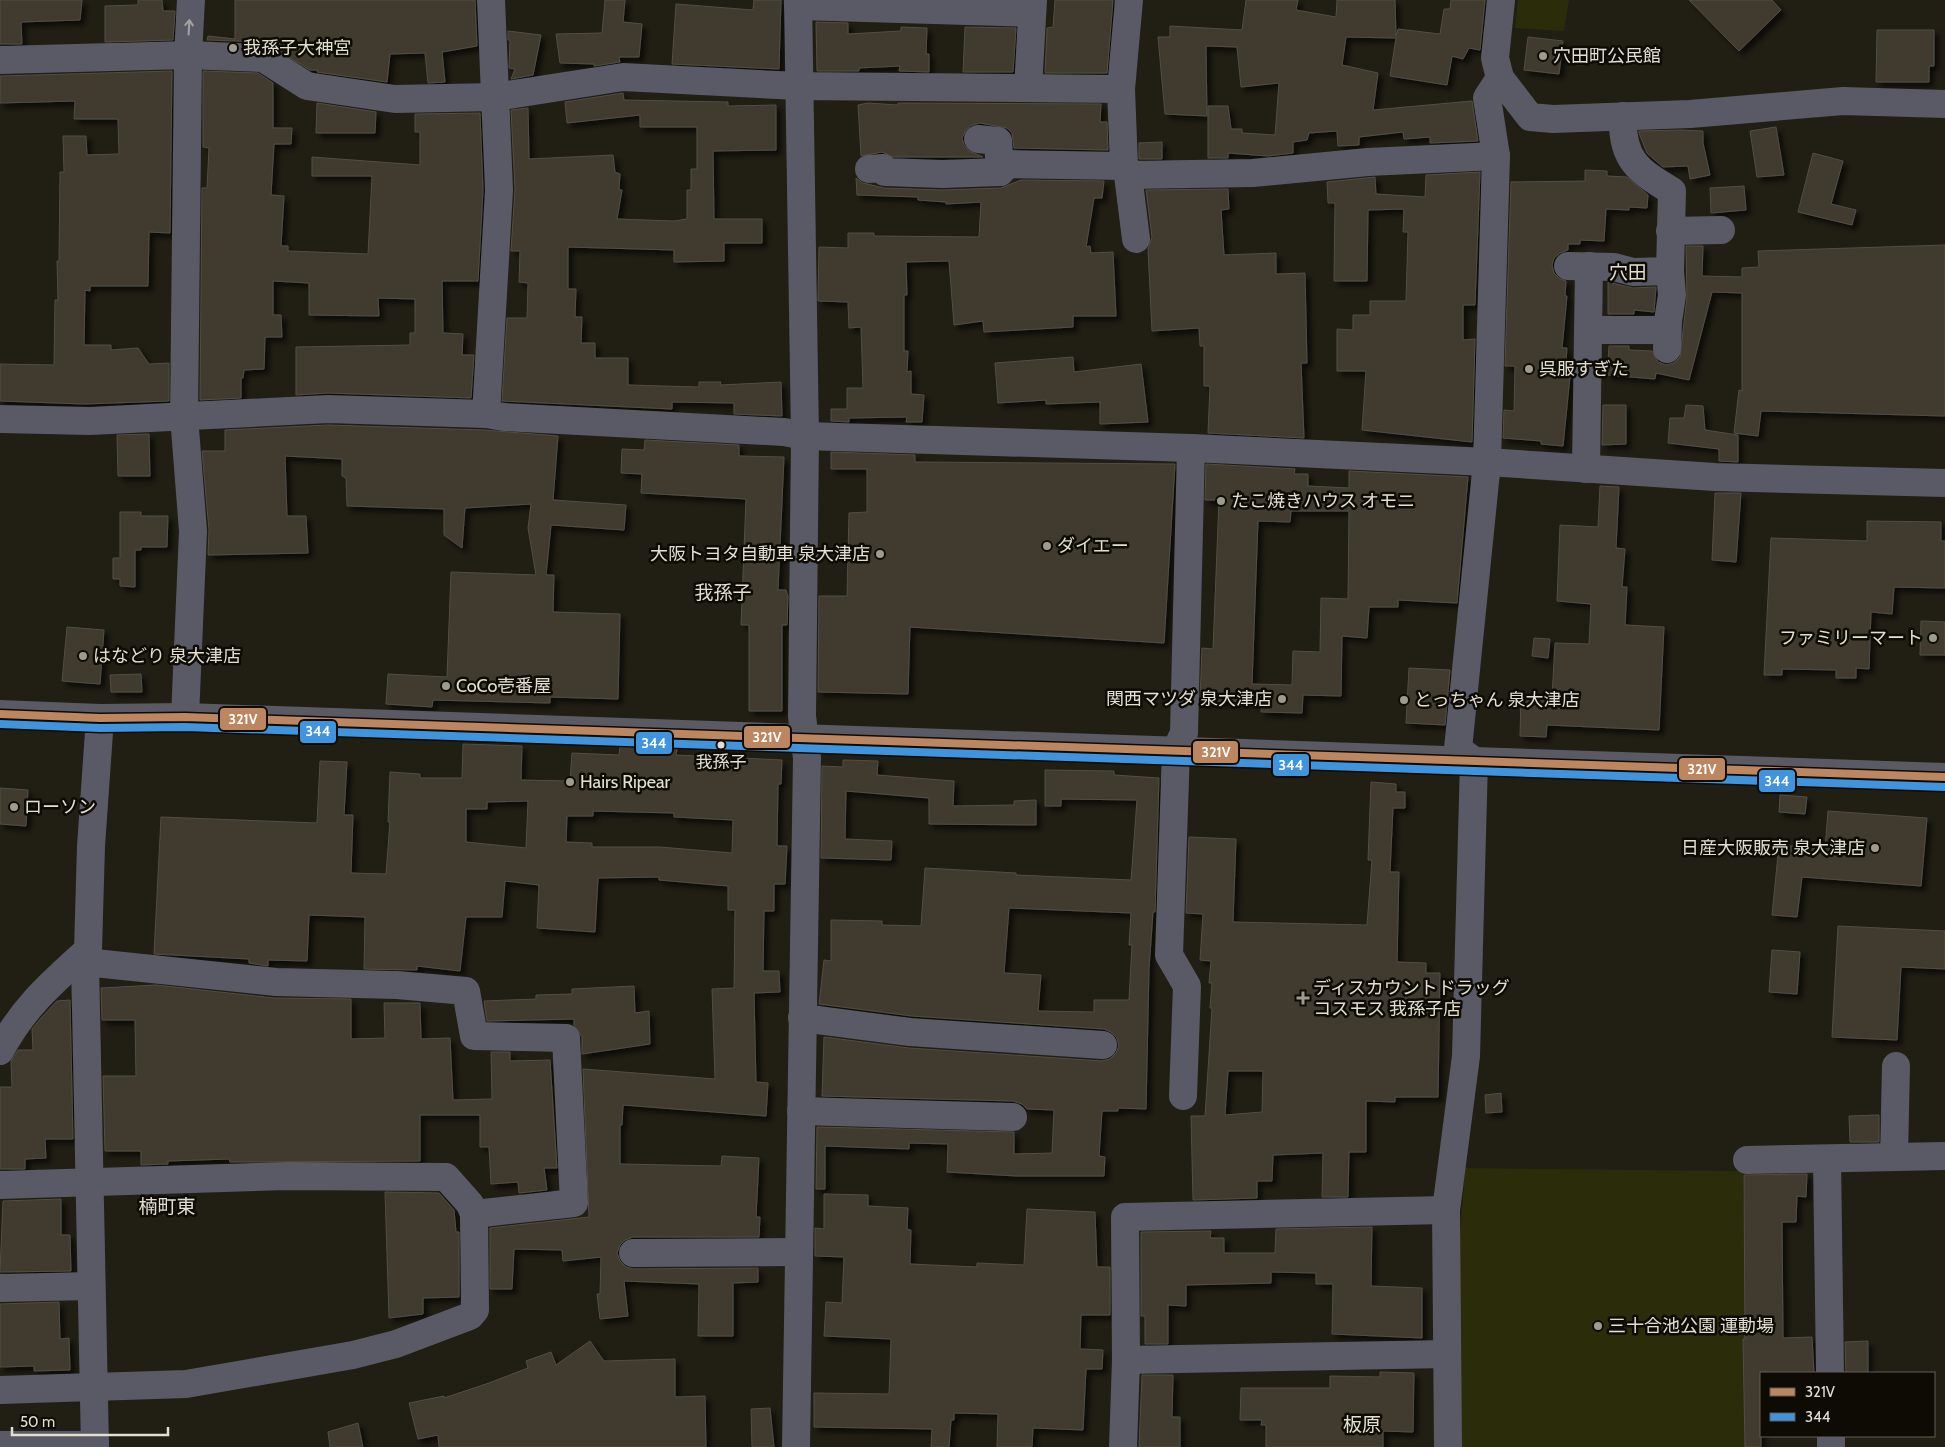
<svg xmlns="http://www.w3.org/2000/svg" width="1945" height="1447" viewBox="0 0 1945 1447" font-family="Cabin,'Noto Sans JP',sans-serif">
  <defs>
    <filter id="shadow"><feDropShadow dx="4.5" dy="4.5" stdDeviation="2.5" flood-color="#0009"/></filter>
  </defs>
  <rect width="100%" height="100%" fill="#211e14"/>
  <g fill="#2b2c0a">
    <polygon points="1518,0 1569,0 1564,31 1515,28"/>
    <polygon points="1465,1168 1743,1171 1748,1447 1460,1447 1459,1250"/>
  </g>
  <g fill="#3f3a2d" stroke="#514e46" fill-rule="evenodd" filter="url(#shadow)">
    <polygon points="0,0 82,0 80,20 21,22 22,44 0,44"/>
    <polygon points="138,0 162,0 163,11 175,11 173,40 105,42 105,6 138,5"/>
    <polygon points="235,0 475,0 477,46 442,52 445,82 428,83 425,53 390,54 387,82 317,72 318,70 310,70 264,42 207,40 208,36 235,39"/>
    <polygon points="605,0 625,0 623,22 642,24 639,57 619,57 620,62 594,66 594,64 560,63 556,34 602,33"/>
    <polygon points="754,0 781,0 779,69 672,64 676,4 753,10"/>
    <polygon points="1055,0 1113,0 1107,73 1045,73 1047,28 1053,27"/>
    <polygon points="1246,0 1298,0 1296,10 1336,17 1337,0 1395,0 1396,36 1398,29 1440,34 1444,9 1450,9 1451,0 1485,0 1480,50 1469,48 1463,59 1452,56 1447,85 1390,76 1396,38 1346,37 1342,65 1378,73 1373,110 1472,101 1478,141 1430,143 1430,137 1404,139 1403,132 1359,137 1359,145 1338,146 1337,131 1309,133 1307,140 1293,142 1293,153 1268,156 1228,153 1228,158 1208,158 1208,106 1228,106 1231,129 1242,129 1242,133 1275,135 1279,83 1241,87 1237,47 1206,46 1207,116 1165,114 1158,37 1170,37 1170,26 1242,30"/>
    <polygon points="1689,0 1772,0 1781,10 1739,51"/>
    <polygon points="816,22 848,23 848,34 901,31 901,27 927,28 926,54 929,54 929,72 899,71 900,66 859,68 859,71 817,71"/>
    <polygon points="965,27 1016,28 1013,72 963,72"/>
    <polygon points="1877,30 1934,30 1934,66 1929,66 1929,82 1876,82"/>
    <polygon points="508,31 541,35 533,75 511,79 515,69 509,68 510,40 508,40"/>
    <polygon points="1528,37 1563,41 1559,74 1524,70"/>
    <polygon points="172,71 170,233 149,232 148,286 90,286 90,291 85,290 84,345 111,345 111,350 138,348 149,364 169,363 169,401 84,404 0,401 0,364 54,365 55,300 58,300 57,261 59,261 60,172 64,172 63,136 86,136 87,155 119,154 118,119 74,119 75,101 0,103 0,76"/>
    <polygon points="203,71 258,73 273,83 273,128 292,128 291,144 274,144 271,195 284,196 281,246 288,246 288,251 368,254 372,176 312,176 312,157 420,165 420,132 415,132 415,114 480,113 483,190 478,281 442,281 443,333 463,334 462,355 474,355 471,398 328,393 296,395 296,347 410,345 410,333 415,333 415,299 378,298 379,316 309,315 309,283 273,281 273,315 281,315 282,337 265,337 264,369 244,370 243,378 241,378 241,398 200,400 202,188 207,188 209,148 203,147"/>
    <polygon points="623,93 624,100 728,102 728,106 776,105 776,150 713,151 714,219 762,219 762,243 724,243 724,261 674,262 674,250 568,247 568,289 576,289 575,317 582,317 581,343 595,343 595,358 628,358 628,385 699,387 699,382 721,382 720,385 781,382 782,416 734,414 734,403 672,402 672,409 502,401 507,318 527,318 528,283 519,282 520,251 511,251 515,189 511,110 528,108 529,159 613,155 615,172 620,174 619,190 622,190 617,219 674,221 687,219 687,190 691,190 691,169 697,169 697,127 640,127 640,115 567,123 565,102"/>
    <polygon points="317,103 376,112 375,133 316,133"/>
    <polygon points="868,103 898,105 898,103 1101,104 1100,122 1107,122 1108,150 1014,148 1012,133 1007,128 980,123 972,125 966,130 962,138 964,145 969,151 983,157 893,157 882,152 861,156 858,105"/>
    <polygon points="1776,127 1784,175 1757,177 1750,131"/>
    <polygon points="1681,130 1703,131 1703,143 1710,175 1690,179 1688,166 1663,167 1647,153 1639,133 1639,131"/>
    <polygon points="1162,142 1162,159 1139,159 1139,143"/>
    <polygon points="1813,153 1843,161 1831,204 1856,210 1852,225 1798,212"/>
    <polygon points="1585,170 1607,171 1607,176 1627,177 1648,195 1647,208 1629,207 1629,210 1606,209 1604,241 1580,240 1580,244 1568,244 1568,250 1560,253 1554,258 1552,265 1554,273 1560,279 1566,281 1565,296 1567,296 1562,348 1567,348 1565,375 1570,376 1563,446 1541,444 1541,441 1503,438 1504,410 1514,411 1515,366 1505,366 1511,182 1585,181"/>
    <polygon points="1480,172 1475,305 1463,305 1463,340 1475,339 1472,442 1362,430 1366,371 1337,371 1337,329 1353,330 1353,315 1370,315 1370,301 1406,301 1408,232 1403,232 1404,209 1368,210 1367,281 1334,281 1335,203 1328,203 1327,182 1375,177 1376,194 1425,197 1426,175"/>
    <polygon points="856,178 863,183 884,188 941,190 1001,188 1021,180 1104,181 1102,198 1094,198 1086,247 1090,246 1091,253 1113,252 1116,316 1073,316 1073,327 984,332 983,321 954,325 949,261 906,262 907,295 904,295 904,351 908,351 907,372 911,371 911,394 924,395 922,422 906,422 907,417 849,418 849,422 831,421 831,409 847,409 847,388 863,388 861,327 849,328 848,302 818,301 819,247 848,248 848,233 874,233 874,236 979,237 981,202 946,204 946,202 918,200 918,197 857,195"/>
    <polygon points="1744,186 1746,210 1711,213 1710,188"/>
    <polygon points="1228,189 1229,209 1221,210 1224,255 1276,253 1276,274 1305,273 1307,363 1301,363 1304,438 1208,433 1210,386 1204,386 1204,346 1200,346 1199,328 1152,331 1148,249 1152,237 1146,190"/>
    <polygon points="1945,245 1945,416 1761,411 1758,436 1734,433 1739,390 1742,391 1742,293 1712,292 1689,380 1656,373 1655,379 1607,375 1609,346 1629,346 1629,350 1652,351 1658,362 1666,365 1674,363 1680,357 1687,297 1686,246 1703,246 1702,276 1742,277 1742,268 1759,267 1758,251"/>
    <polygon points="1608,282 1633,288 1656,287 1654,312 1634,310 1634,314 1608,314"/>
    <polygon points="1073,357 1074,372 1141,364 1148,422 1100,424 1100,402 1046,404 1046,400 998,403 995,363"/>
    <polygon points="1603,405 1626,405 1626,444 1602,445"/>
    <polygon points="1686,405 1703,406 1705,430 1738,435 1738,462 1719,461 1719,449 1668,443 1670,418 1684,418"/>
    <polygon points="328,425 484,430 558,436 553,500 626,505 624,530 551,525 546,575 554,575 553,612 620,614 618,699 550,697 550,703 433,700 432,707 386,704 388,674 447,677 451,572 536,575 528,528 531,504 465,508 462,548 444,535 444,509 347,506 346,478 342,476 342,459 285,456 287,516 306,516 308,553 208,555 209,530 202,451 225,451 225,430"/>
    <polygon points="149,434 150,476 118,476 117,435"/>
    <polygon points="645,440 739,445 739,456 784,457 778,590 786,590 788,596 787,625 782,625 782,711 749,711 749,625 741,625 746,499 641,493 642,474 621,473 622,449 644,450"/>
    <polygon points="831,452 915,455 915,462 1175,464 1164,643 910,627 908,694 818,692 819,596 847,596 849,513 867,512 867,469 831,469"/>
    <path d="M1206,464L1295,469L1294,474H1308V486L1349,488V471L1468,477L1457,603L1398,600V607H1369L1367,638L1342,636L1341,696L1303,695L1302,713L1261,712L1262,702L1200,701L1202,648L1213,649L1219,500H1205ZM1291,511H1349L1348,599L1321,598L1320,652L1293,651L1292,685L1252,684L1258,521L1290,522Z"/>
    <polygon points="1600,486 1619,487 1616,548 1625,549 1622,587 1627,587 1625,625 1664,627 1659,730 1547,725 1546,737 1520,736 1521,696 1552,697 1555,643 1589,644 1591,604 1557,601 1560,525 1598,527"/>
    <polygon points="1715,493 1741,493 1736,562 1712,560"/>
    <polygon points="120,512 141,512 141,516 168,516 167,547 141,547 141,550 135,550 135,587 120,586 120,579 113,579 113,558 120,558"/>
    <polygon points="1867,521 1941,522 1941,541 1945,541 1945,588 1894,587 1892,614 1871,612 1869,669 1856,668 1856,678 1836,678 1836,670 1782,669 1782,675 1764,675 1771,538 1867,541"/>
    <polygon points="1921,621 1945,622 1945,655 1920,655"/>
    <polygon points="67,627 104,630 100,684 62,681"/>
    <polygon points="1534,638 1550,639 1548,658 1532,656"/>
    <polygon points="1409,668 1450,670 1445,725 1406,723"/>
    <polygon points="141,674 142,692 111,692 110,675"/>
    <path d="M463,744L522,746L521,780L570,781L572,753L619,755L620,747L677,749L676,755L782,760L781,784H778L777,846H787L785,884H774V911H764L763,971H779L780,992L754,993L756,1082L768,1083L766,1116L623,1105L622,1125H620V1164L721,1166L722,1156L759,1158L756,1217H760L759,1237H633L625,1240L620,1245L617,1253L620,1261L626,1267L633,1269L758,1268V1282L733,1283V1336H698L699,1284L624,1281L628,1316L600,1319L597,1294H600L601,1257L563,1261L562,1250L514,1249L512,1289H490V1228L589,1217L583,1069L715,1079L712,989L734,988L735,910H728V886L659,880V877L598,878L595,932L537,928L539,885L505,881L502,917H466L460,971L417,966V970L364,969L365,917L309,915L307,961L268,960V966L249,963V959L154,954L161,817L317,823L320,761L347,762L344,815H353L351,873L386,874L390,822H388L390,772L420,774V778H462ZM528,801L526,848L466,842V809H487V802ZM593,811L674,813V817L733,820L732,853L660,847H592V843L566,842L567,816H593Z"/>
    <polygon points="843,760 878,761 877,775 954,781 953,806 1014,805 1014,801 1036,800 1036,825 929,824 929,798 846,791 845,839 892,841 891,860 821,858 822,766 843,767"/>
    <path d="M1045,770L1114,771V775L1159,778L1155,912H1153L1149,969L1146,1109L1118,1108V1111H1102L1099,1156L1105,1157L1104,1176H1016L947,1172L948,1144L909,1143V1149L825,1146V1189H816L817,1127L1014,1132V1154L1052,1153L1054,1110L1027,1109L1022,1104L1013,1101L822,1096L824,1037L909,1048L1102,1061L1110,1059L1116,1053L1119,1046L1117,1038L1111,1032L1104,1029L912,1016L819,1004L824,960L831,961V920L882,921V925L921,926L925,868L1016,873V875L1131,880L1137,800L1061,799V806H1045ZM1009,908L1131,913L1129,945H1132L1129,1000H1094V1012L1038,1011L1041,975L1004,973Z"/>
    <path d="M1371,782L1396,784V792H1405V808H1393L1390,872H1399L1397,962L1426,963V973H1440L1438,1097H1395V1102L1366,1101V1152H1349L1348,1197H1322L1323,1153L1273,1155L1272,1181H1257V1198L1193,1200L1191,1116H1205L1212,1008H1210L1212,983H1209L1211,961L1200,960L1203,914L1186,913L1189,837L1236,839L1233,922L1367,925L1372,860H1368ZM1228,1071H1263L1262,1112L1225,1115Z"/>
    <polygon points="0,788 28,790 26,826 0,824"/>
    <polygon points="1780,795 1807,797 1805,814 1779,812"/>
    <polygon points="1828,811 1927,818 1921,886 1802,877 1797,917 1772,915 1779,845 1825,849"/>
    <polygon points="1838,926 1945,931 1945,969 1901,967 1897,1040 1832,1037"/>
    <polygon points="1772,950 1800,952 1797,994 1769,992"/>
    <polygon points="156,985 274,998 351,999 351,1039 385,1038 384,1003 420,1003 421,1039 450,1038 453,1100 492,1099 491,1052 510,1052 510,1061 550,1060 557,1168 544,1168 547,1190 519,1193 518,1182 491,1184 489,1147 480,1147 480,1115 420,1115 420,1161 230,1162 229,1159 168,1161 168,1164 141,1165 141,1151 105,1151 103,1076 136,1076 135,1020 102,1020 101,988"/>
    <polygon points="634,986 635,1013 649,1011 650,1044 582,1054 582,1037 574,1025 574,1019 487,1021 484,1001 536,999 536,995 572,994 572,989"/>
    <polygon points="70,1000 73,1139 45,1139 46,1158 25,1159 25,1169 0,1169 0,1087 12,1087 11,1061 18,1050 33,1050 32,1029 41,1018 57,1001"/>
    <polygon points="1501,1093 1502,1112 1486,1113 1485,1095"/>
    <polygon points="1879,1115 1879,1142 1850,1142 1849,1116"/>
    <polygon points="1807,1174 1806,1197 1797,1196 1796,1222 1782,1222 1783,1338 1812,1337 1814,1373 1761,1373 1761,1447 1745,1447 1743,1339 1745,1339 1744,1175"/>
    <polygon points="385,1192 439,1193 454,1210 456,1232 459,1232 459,1297 423,1298 423,1314 389,1318"/>
    <polygon points="824,1194 868,1195 868,1206 908,1208 907,1229 911,1230 910,1264 977,1267 977,1263 1024,1265 1027,1209 1095,1212 1097,1267 1110,1267 1110,1315 1081,1315 1080,1349 1103,1350 1102,1369 1086,1369 1083,1430 1033,1428 1032,1447 997,1447 998,1414 954,1413 954,1420 951,1420 949,1447 931,1447 932,1429 814,1427 814,1393 889,1394 891,1339 824,1336 826,1302 842,1303 844,1257 815,1256 815,1228 824,1229"/>
    <polygon points="61,1199 61,1235 70,1235 71,1271 0,1272 3,1201"/>
    <polygon points="1372,1227 1371,1286 1422,1288 1422,1338 1332,1334 1333,1284 1316,1284 1316,1273 1271,1272 1271,1283 1186,1285 1186,1306 1168,1305 1168,1344 1145,1344 1145,1316 1141,1316 1141,1232 1211,1231 1210,1238 1224,1238 1224,1253 1275,1253 1276,1229"/>
    <polygon points="59,1302 60,1339 69,1338 70,1370 34,1371 34,1366 0,1367 0,1304"/>
    <polygon points="590,1341 604,1361 675,1359 675,1397 705,1396 706,1447 439,1447 438,1435 418,1439 409,1403 444,1396 444,1398 489,1383 528,1368 526,1361 551,1352 556,1365"/>
    <polygon points="1868,1341 1868,1373 1846,1373 1845,1342"/>
    <polygon points="1380,1372 1414,1373 1413,1432 1383,1431 1383,1447 1266,1447 1266,1425 1261,1425 1262,1420 1240,1420 1241,1388 1330,1388 1330,1376 1380,1377"/>
    <polygon points="1142,1375 1173,1375 1172,1417 1180,1417 1180,1447 1139,1447"/>
    <polygon points="770,1408 774,1447 752,1447 751,1409"/>
    <polygon points="358,1423 363,1447 330,1447 328,1432"/>
  </g>
  <g fill="none" stroke-linecap="round" stroke-linejoin="round">
    <g stroke="#595a66" stroke-width="28">
      <polyline points="1129,0 1121,89 1124,166 1128,175 1253,173 1368,162 1496,156"/>
      <polyline points="1501,0 1495,58 1500,78 1530,117 1553,119 1690,114 1843,101 1945,104"/>
      <polyline points="798,6 1032,13"/>
      <polyline points="0,60 188,55 263,58 307,86 395,99 495,97 623,77 798,86 1121,89"/>
      <polyline points="1028,88 1033,0"/>
      <polyline points="978,139 998,141 1000,172"/>
      <polyline points="869,169 883,168 885,172 942,174 1000,172 1008,164 1124,166"/>
      <polyline points="1128,175 1136,239"/>
      <polyline points="1670,231 1721,230"/>
      <path d="M1568,266L1614,267L1633,272L1670,271L1672,191C1638,171 1621,159 1623,116"/>
      <polyline points="1588,330 1656,330"/>
      <polyline points="1667,349 1668,321 1672,295 1670,271"/>
      <polyline points="486,414 499,190 491,0"/>
      <polyline points="0,419 90,421 328,409 486,414 504,417 784,432 805,436 1191,448 1487,462 1715,477 1945,483"/>
      <polyline points="1586,469 1589,266"/>
      <polyline points="185,717 193,531 184,416 188,55 191,0"/>
      <polyline points="85,962 276,982 397,985 466,991 474,1036 566,1038 574,1203 474,1214"/>
      <polyline points="802,1018 910,1032 1103,1045"/>
      <path d="M0,1051C24,1006 51,984 88,950"/>
      <polyline points="1183,1096 1187,986 1169,955 1176,750 1184,733 1191,448"/>
      <polyline points="801,1111 1013,1117"/>
      <polyline points="1894,1156 1896,1066"/>
      <polyline points="1747,1160 1945,1156"/>
      <polyline points="1827,1160 1830,1373"/>
      <polyline points="0,1185 287,1176 446,1177 470,1204 474,1214 475,1310 470,1316 396,1344 353,1355 186,1384 0,1390"/>
      <polyline points="633,1253 799,1252"/>
      <polyline points="0,1288 91,1286"/>
      <polyline points="1126,1360 1447,1354"/>
      <polyline points="1831,1436 1831,1447"/>
      <polyline points="0,1445 95,1445"/>
      <polyline points="95,1447 85,962 88,950 91,846 100,718"/>
      <polyline points="796,1447 807,758 802,716 805,436 798,0"/>
      <polyline points="1123,1447 1126,1360 1125,1217 1446,1210"/>
      <polyline points="1448,1447 1446,1210 1466,1056 1474,761 1458,749 1487,462 1496,156 1487,98 1500,78"/>
    </g>
    <polyline stroke="#595a64" stroke-width="28" points="0,714 100,718 185,717 1945,777"/>
    <g stroke="#0e0b04" stroke-width="11">
      <polyline id="bus-1" points="0,714 100,718 185,717 1945,777"/>
    </g>
    <g stroke="#0e0b04" stroke-width="11">
      <polyline id="bus-2" points="0,724 100,728 185,727 1945,787"/>
    </g>
    <use href="#bus-1" stroke="#bb8660" stroke-width="8"/>
    <use href="#bus-2" stroke="#4094de" stroke-width="8"/>
  </g>
  <defs><path id="oneway-shaft" d="M-6 0H5M1.5-3L5.5 0L1.5 3" fill="none" stroke-width="1.6" stroke-linecap="round" stroke-linejoin="round" transform="scale(1.25)"/></defs>
  <use stroke="#a4a3a1" href="#oneway-shaft" transform="translate(189 27) rotate(-87)"/>
  <g fill="#9e9b90" stroke="#0e0b04" stroke-width="2">
    <circle cx="233" cy="48" r="5"/>
    <circle cx="1543" cy="56" r="5"/>
    <circle cx="1529" cy="369" r="5"/>
    <circle cx="1221" cy="501" r="5"/>
    <circle cx="1047" cy="546" r="5"/>
    <circle cx="880" cy="554" r="5"/>
    <circle cx="1933" cy="638" r="5"/>
    <circle cx="83" cy="656" r="5"/>
    <circle cx="446" cy="686" r="5"/>
    <circle cx="1282" cy="699" r="5"/>
    <circle cx="1404" cy="700" r="5"/>
    <circle cx="570" cy="782" r="5"/>
    <circle cx="14" cy="807" r="5"/>
    <circle cx="1875" cy="848" r="5"/>
    <path d="M1300.5 990.5h5v5h5v5h-5v5h-5v-5h-5v-5h5z"/>
    <circle cx="1598" cy="1326" r="5"/>
  </g>
  <circle fill="#e2ded2" stroke="#0e0b04" stroke-width="2" cx="721" cy="745" r="4.5"/>
  <g text-anchor="middle" stroke-width="5" stroke-linejoin="round" paint-order="stroke">
    <g font-size="17" fill="#e2ded2" stroke="#0e0b04">
      <text x="721" y="768">我孫子</text>
    </g>
    <g font-size="18" fill="#e2ded2" stroke="#0e0b04" text-anchor="start">
      <text x="243" y="54">我孫子大神宮</text>
      <text x="1553" y="62">穴田町公民館</text>
      <text x="1539" y="375">呉服すぎた</text>
      <text x="1231" y="507">たこ焼きハウス オモニ</text>
      <text x="1057" y="552">ダイエー</text>
      <text x="870" y="560" text-anchor="end">大阪トヨタ自動車 泉大津店</text>
      <text x="1923" y="644" text-anchor="end">ファミリーマート</text>
      <text x="93" y="662">はなどり 泉大津店</text>
      <text x="456" y="692">CoCo壱番屋</text>
      <text x="1272" y="705" text-anchor="end">関西マツダ 泉大津店</text>
      <text x="1414" y="706">とっちゃん 泉大津店</text>
      <text x="580" y="788">Hairs Ripear</text>
      <text x="24" y="813">ローソン</text>
      <text x="1865" y="854" text-anchor="end">日産大阪販売 泉大津店</text>
      <text x="1313" y="994">ディスカウントドラッグ<tspan x="1313" dy="21">コスモス 我孫子店</tspan></text>
      <text x="1608" y="1332">三十合池公園 運動場</text>
    </g>
    <g font-size="19" fill="#e2ded2" stroke="#0e0b04">
      <text x="1628" y="279">穴田</text>
      <text x="723" y="599">我孫子</text>
      <text x="167" y="1213">楠町東</text>
      <text x="1362" y="1431">板原</text>
    </g>
  </g>
  <g stroke="#0e0b04" stroke-width="2">
    <rect x="219" y="707" width="48" height="24" rx="5" fill="#bb8660"/>
    <rect x="299" y="720" width="38" height="24" rx="5" fill="#4094de"/>
    <rect x="743" y="725" width="48" height="24" rx="5" fill="#bb8660"/>
    <rect x="635" y="731" width="38" height="24" rx="5" fill="#4094de"/>
    <rect x="1192" y="740" width="47" height="24" rx="5" fill="#bb8660"/>
    <rect x="1272" y="753" width="38" height="24" rx="5" fill="#4094de"/>
    <rect x="1678" y="757" width="48" height="24" rx="5" fill="#bb8660"/>
    <rect x="1758" y="769" width="38" height="24" rx="5" fill="#4094de"/>
  </g>
  <g font-size="14" text-anchor="middle" font-weight="bold" fill="#fff">
    <text x="243" y="724">321V</text>
    <text x="318" y="736">344</text>
    <text x="767" y="742">321V</text>
    <text x="654" y="748">344</text>
    <text x="1216" y="757">321V</text>
    <text x="1291" y="770">344</text>
    <text x="1702" y="774">321V</text>
    <text x="1777" y="786">344</text>
  </g>
  <rect x="1760" y="1372" width="175" height="65" fill="#0e0b04" stroke="#635f56"/>
  <rect x="1770" y="1388" width="25" height="8" fill="#bb8660" stroke="#635f56"/>
  <text x="1805" y="1397" font-size="15" fill="#e2ded2">321V</text>
  <rect x="1770" y="1413" width="25" height="8" fill="#4094de" stroke="#635f56"/>
  <text x="1805" y="1422" font-size="15" fill="#e2ded2">344</text>
  <path d="M12 1427v8h156v-8" fill="none" stroke="#e2ded2" stroke-width="2.5"/>
  <text x="20" y="1427" font-size="15" fill="#e2ded2" stroke="#0e0b04" stroke-width="4" paint-order="stroke">50 m</text>
</svg>
